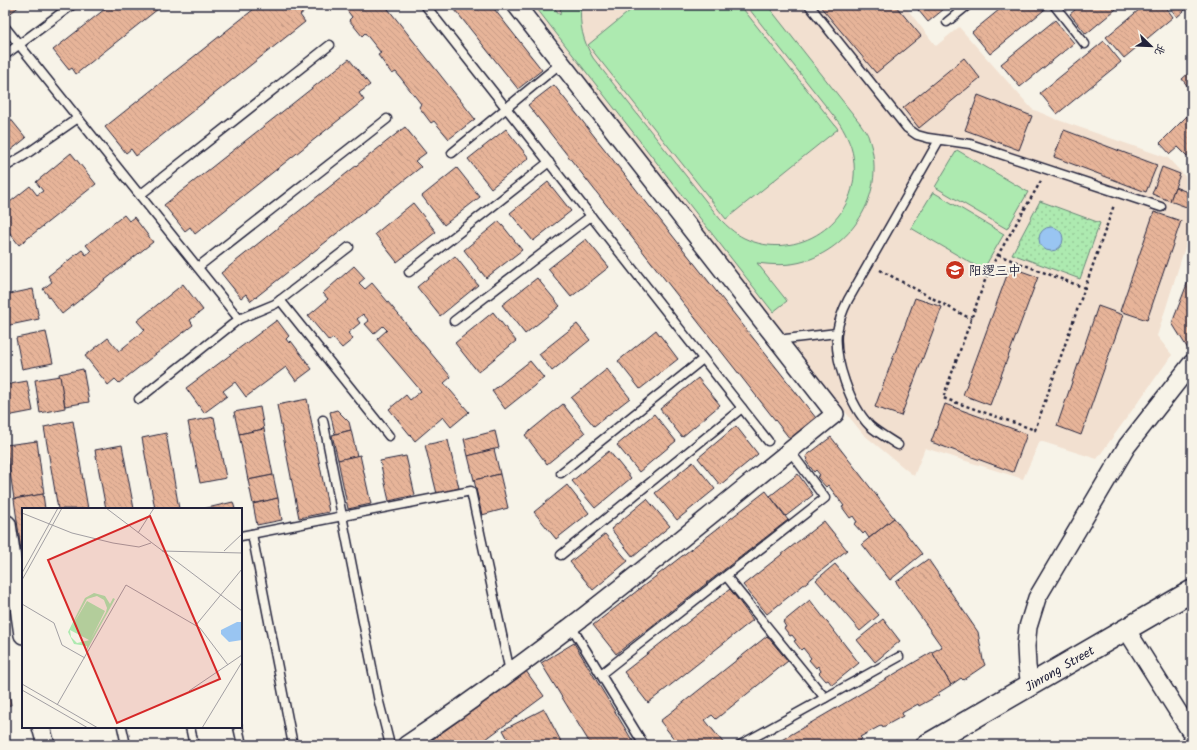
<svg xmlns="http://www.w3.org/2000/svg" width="1197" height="750" viewBox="0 0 1197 750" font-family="Kalam,'LXGW WenKai TC',sans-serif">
  <defs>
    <pattern id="grass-dots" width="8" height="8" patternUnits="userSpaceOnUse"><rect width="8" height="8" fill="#adeab0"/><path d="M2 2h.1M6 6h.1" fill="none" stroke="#95c898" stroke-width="1.8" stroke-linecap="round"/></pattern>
    <pattern id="building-back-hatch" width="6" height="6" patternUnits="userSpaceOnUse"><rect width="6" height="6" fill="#e7b499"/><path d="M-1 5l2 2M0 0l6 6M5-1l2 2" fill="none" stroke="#c69a85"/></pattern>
  </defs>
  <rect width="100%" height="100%" fill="#f7f3e8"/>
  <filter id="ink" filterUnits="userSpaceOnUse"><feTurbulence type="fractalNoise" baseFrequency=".025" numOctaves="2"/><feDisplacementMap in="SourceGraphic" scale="8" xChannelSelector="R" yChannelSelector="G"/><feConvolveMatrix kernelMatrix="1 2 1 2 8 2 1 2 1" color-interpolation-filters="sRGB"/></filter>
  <g filter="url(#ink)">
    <polygon fill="#f2e0d0" points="530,5 904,5 936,46 959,27 1032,109 1058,120 1168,158 1192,184 1192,225 1157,336 1172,355 1097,459 1040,441 1023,479 925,448 914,476 863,434 766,314"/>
    <polygon fill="url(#grass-dots)" stroke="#688676" points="1040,201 1100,223 1080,279 1012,254"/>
    <g fill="#adeab0" stroke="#688676">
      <path d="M534,5H552L560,15L561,5H581C579,25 583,41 593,58L720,219C727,226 734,233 744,238C796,263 859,223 854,163C853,148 847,136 840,124L746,5H767L860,123C863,128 868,133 869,139C887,190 855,245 805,261C789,266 773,265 757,263L787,301L773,312Z"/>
      <polygon points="637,5 740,5 838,129 726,219 588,45"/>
      <polygon points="957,150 1028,192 1007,229 935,187"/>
      <polygon points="933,192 1004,234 983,270 911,228"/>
    </g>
    <circle fill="#99c5f2" stroke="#6984a9" cx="1051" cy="239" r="12"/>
    <g fill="url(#building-back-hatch)" stroke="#22223b">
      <polygon points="5,5 21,5 7,16 5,13"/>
      <polygon points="110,5 163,5 76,74 72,68 69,70 53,50"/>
      <polygon points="259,5 309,5 310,7 300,15 305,22 136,156 131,149 126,153 105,127"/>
      <polygon points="343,5 385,5 475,119 449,139 434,121 431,123 419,107 421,104 396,72 392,74 378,55 381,53 365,33 362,36 349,20 352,17"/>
      <polygon points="451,5 491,5 542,70 518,89"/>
      <polygon points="819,5 895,5 921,36 876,73"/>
      <polygon points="914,5 949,5 928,22"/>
      <polygon points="1005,5 1048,5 1049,6 990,54 972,32"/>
      <polygon points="1081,5 1121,5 1086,34 1070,14"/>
      <polygon points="1145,5 1164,5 1173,17 1124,58 1106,37"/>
      <polygon points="1168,5 1191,5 1177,17"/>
      <polygon points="1055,20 1074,43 1020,87 1001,64"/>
      <polygon points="1104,41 1121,62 1057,114 1040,93"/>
      <polygon points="964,58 980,78 919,128 903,108"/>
      <polygon points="349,59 370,85 359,93 364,100 195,234 190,227 185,231 164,205"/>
      <polygon points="1192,70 1192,92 1182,79"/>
      <polygon points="554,85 816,418 790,439 528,105"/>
      <polygon points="978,95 1032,116 1019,150 965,130"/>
      <polygon points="5,112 26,138 5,155"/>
      <polygon points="1188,115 1192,118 1192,161 1178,147 1170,154 1160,143"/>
      <polygon points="405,127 426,153 415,161 421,167 251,301 246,294 241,298 221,273"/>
      <polygon points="506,129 529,158 491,188 468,159"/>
      <polygon points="1064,130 1157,165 1146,192 1054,157"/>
      <polygon points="71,153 96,184 19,245 5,227 5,206 30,186 37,195 43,191 36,182"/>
      <polygon points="1162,167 1180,174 1170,201 1152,194"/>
      <polygon points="457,168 480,197 444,225 422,196"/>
      <polygon points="548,182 571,211 533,241 510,213"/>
      <polygon points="1175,187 1192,194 1192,199 1189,208 1170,201"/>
      <polygon points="413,203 436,232 397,262 375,234"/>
      <polygon points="1154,212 1181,221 1147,320 1120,311"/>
      <polygon points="124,215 129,221 134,217 153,242 62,314 43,289 52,282 48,276 82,250 86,255 91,251 86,245"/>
      <polygon points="499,221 522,250 486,278 464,250"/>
      <polygon points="586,239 609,267 571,297 548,269"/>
      <polygon points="455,256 478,285 440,316 417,287"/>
      <polygon points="354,266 365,278 359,283 365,289 372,283 451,377 444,383 469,412 451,427 443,417 415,441 389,409 406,395 410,400 421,391 377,339 387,330 383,326 374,334 365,324 369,321 363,314 357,319 360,323 348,333 353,339 342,348 333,338 329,341 308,316 328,299 323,293"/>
      <polygon points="1010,267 1038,277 990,405 963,395"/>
      <polygon points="1192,271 1192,349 1191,350 1188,349 1172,323"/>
      <polygon points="537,278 560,306 525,334 502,305"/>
      <polygon points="183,284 203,310 190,320 193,325 119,383 115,379 108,385 85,356 108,338 119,351 145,330 137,321"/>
      <polygon points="33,289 39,319 5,326 5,295"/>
      <polygon points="915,298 942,307 901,416 875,407"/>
      <polygon points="1098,306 1123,315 1081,435 1057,426"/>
      <polygon points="493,312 516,341 478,372 455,343"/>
      <polygon points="277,320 289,336 286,339 289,343 291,341 312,369 296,381 286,367 246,397 235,382 223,391 227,396 204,413 186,388"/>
      <polygon points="577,324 590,340 552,371 539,354"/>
      <polygon points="656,330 678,359 640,389 618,361"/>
      <polygon points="46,332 53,363 22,369 16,338"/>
      <polygon points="530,361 544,378 505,409 492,391"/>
      <polygon points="83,369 89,402 65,406 59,374"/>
      <polygon points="607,369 630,398 594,426 571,398"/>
      <polygon points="60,376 65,408 40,413 35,380"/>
      <polygon points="698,378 720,405 682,437 660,409"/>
      <polygon points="27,381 33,411 7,416 5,407 5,385"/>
      <polygon points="307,399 329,512 299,518 277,405"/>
      <polygon points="563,404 585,433 547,464 525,435"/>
      <polygon points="945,404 1027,434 1013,472 931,442"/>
      <polygon points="260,407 264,429 239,434 234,412"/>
      <polygon points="337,410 349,422 351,430 335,434 330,412"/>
      <polygon points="654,414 676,441 639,472 617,445"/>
      <polygon points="214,417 226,478 200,483 188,422"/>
      <polygon points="73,421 88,509 58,509 44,427"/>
      <polygon points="736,426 758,454 720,485 698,458"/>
      <polygon points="264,429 273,475 248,480 239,434"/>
      <polygon points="351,430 357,456 338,460 332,435"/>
      <polygon points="495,431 499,448 468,456 464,439"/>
      <polygon points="166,433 179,509 155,509 142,438"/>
      <polygon points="831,437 894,518 869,538 865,532 863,534 854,524 857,522 853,516 850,518 842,507 844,506 828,485 826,487 817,477 820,475 816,470 814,472 806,461 808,459 806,456"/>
      <polygon points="448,440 459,488 437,494 425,445"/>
      <polygon points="37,441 44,494 14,499 6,445"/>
      <polygon points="122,445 134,509 106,509 95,450"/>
      <polygon points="494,449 500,474 474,480 468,456"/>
      <polygon points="609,451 631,478 595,508 572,481"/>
      <polygon points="360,455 371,504 348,509 338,460"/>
      <polygon points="406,456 415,495 389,501 380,461"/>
      <polygon points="693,462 715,489 677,520 655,493"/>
      <polygon points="500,474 508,508 482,515 474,480"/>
      <polygon points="798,474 813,495 786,516 770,496"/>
      <polygon points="273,475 278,498 253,504 248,480"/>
      <polygon points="567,485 589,513 556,539 534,512"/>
      <polygon points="766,491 788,520 616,654 593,625"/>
      <polygon points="43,494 45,509 23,509 23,564 14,499"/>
      <polygon points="278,498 282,520 257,525 253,504"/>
      <polygon points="647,499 670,526 633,557 611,529"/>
      <polygon points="233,502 235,509 203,509"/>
      <polygon points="894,518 922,554 890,580 862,544"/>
      <polygon points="824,521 847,550 767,614 743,585"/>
      <polygon points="605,534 628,561 593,590 570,562"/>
      <polygon points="928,559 978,632 983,660 985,665 963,680 961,678 951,685 932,652 942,647 896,582"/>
      <polygon points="835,564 879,615 860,631 816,580"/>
      <polygon points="730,589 753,620 648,703 624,672"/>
      <polygon points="810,600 859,663 832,685 828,680 826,681 819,673 821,671 818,666 816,668 809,660 811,658 803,648 801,650 794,641 796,640 792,635 790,636 784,628 786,627 783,622"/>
      <polygon points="883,619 900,641 875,662 857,640"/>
      <polygon points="767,636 788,661 716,719 712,715 705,720 725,745 679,745 660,721"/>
      <polygon points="574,643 635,745 591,745 541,663"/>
      <polygon points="932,652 951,685 938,693 939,695 919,706 918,704 902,713 903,716 883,727 882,725 860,737 862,739 852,745 773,745"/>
      <polygon points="526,671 544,696 478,745 425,745"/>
      <polygon points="5,681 7,681 11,705 5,706"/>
      <polygon points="544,709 563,745 511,745 503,730"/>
      <polygon points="5,731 8,745 5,745"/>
    </g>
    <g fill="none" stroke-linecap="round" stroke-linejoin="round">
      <g stroke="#22223b" stroke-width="11">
        <g id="service">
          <polyline points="425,5 768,441"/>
          <polyline points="809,5 907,128 917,135 928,138 970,144 1161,207"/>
          <polyline points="1054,5 1085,44"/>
          <polyline points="947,22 968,5"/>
          <polyline points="5,27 239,319"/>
          <polyline points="5,55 72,5"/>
          <polyline points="452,153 561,63"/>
          <polyline points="5,167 25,155 78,118"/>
          <polyline points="140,195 330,45"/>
          <polyline points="198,267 387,119"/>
          <polyline points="409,272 549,162"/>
          <polyline points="280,300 389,436"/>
          <polyline points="454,321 591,216"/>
          <polyline points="777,340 837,333"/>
          <polyline points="139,399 239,319 275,304 349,247"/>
          <polyline points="323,420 379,702 390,745"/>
          <path d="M898,445C889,439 878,433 870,426C850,406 834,359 837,332C839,320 843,310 848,300L939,140"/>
          <polyline points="561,473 703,359"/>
          <polyline points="252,534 293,745"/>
          <polyline points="241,536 471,491 510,672"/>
          <polyline points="561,555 742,408"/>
          <polyline points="726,576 825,698"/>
          <polyline points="571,626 644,745"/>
          <polyline points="601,674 825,498 790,451"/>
          <polyline points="122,727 126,745"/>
          <polyline points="190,727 194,745"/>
          <polyline points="238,727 242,745"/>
          <polyline points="740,745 899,657"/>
        </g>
      </g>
      <g stroke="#22223b" stroke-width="20">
        <g id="minor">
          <polyline points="7,524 23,635"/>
          <polyline points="1126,629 1192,734"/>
          <polyline points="1030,685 1027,666 1026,646 1028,627 1037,598 1127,446 1192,363"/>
          <polyline points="41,727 46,745"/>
          <path d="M406,745C557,645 695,527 835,414L516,5"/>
        </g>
      </g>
      <g stroke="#22223b" stroke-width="24">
        <g id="tertiary">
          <path id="s1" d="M927,745L1192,591"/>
        </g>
      </g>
      <g stroke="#22223b" stroke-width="2.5" stroke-dasharray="3 3" stroke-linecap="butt">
        <polyline points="1041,181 988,272 943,398 1035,430 1114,205"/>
        <polyline points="998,255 1085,288"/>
        <polyline points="880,270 971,319"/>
      </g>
      <use href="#service" stroke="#f7f3e8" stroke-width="8"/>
      <use href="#minor" stroke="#f7f3e8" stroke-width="17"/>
      <use href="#tertiary" stroke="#f7f3e8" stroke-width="21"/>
    </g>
  </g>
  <defs>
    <g id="school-disc" transform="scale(1)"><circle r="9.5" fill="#c8321e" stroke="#f7f3e8"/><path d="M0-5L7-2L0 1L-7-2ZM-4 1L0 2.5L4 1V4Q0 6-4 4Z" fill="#fff"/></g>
  </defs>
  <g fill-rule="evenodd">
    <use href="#school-disc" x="955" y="270"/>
  </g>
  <g text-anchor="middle" stroke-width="4" stroke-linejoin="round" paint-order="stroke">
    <g font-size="13" fill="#22223b" stroke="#f7f3e8" text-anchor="start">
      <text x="969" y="275">阳逻三中</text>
    </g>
    <g font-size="13" fill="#22223b" stroke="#f7f3e8">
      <text dy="5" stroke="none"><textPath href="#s1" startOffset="153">Jinrong Street</textPath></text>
    </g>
  </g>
  <g transform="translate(22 508)">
    <rect width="220" height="220" fill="#f7f3e8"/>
    <path d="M72,85L83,88L88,96L91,90L93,91L65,142V138L52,136L46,124L63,90ZM75,88L82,92L85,100L84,104L69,131L83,103L65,93L49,120L65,91ZM48,122L67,132H68L55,135L49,129Z" fill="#adeab0" fill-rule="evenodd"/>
    <path d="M215,114H220V132L207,134L199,126V122Z" fill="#99c5f2"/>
    <path fill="none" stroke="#a29fa3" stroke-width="1" d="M84,0L220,103M0,5L50,25L91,35L117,39L129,35M116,25L132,0M140,43L220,45M202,43L220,26M0,65L36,0M0,72L40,0M0,96L32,115L40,137L63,150M174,117L220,61M0,176L76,220M0,182L66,220M167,183L220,147M35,197L104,77L178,120L206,157M180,220L220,154"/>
    <path fill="#d62828" fill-opacity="0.15" stroke="#d62828" stroke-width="2" d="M128,8L198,171L95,215L26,52Z"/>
    <rect width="220" height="220" fill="none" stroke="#22223b" stroke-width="2"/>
  </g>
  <rect width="1197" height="750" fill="none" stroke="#f7f3e8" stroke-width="20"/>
  <rect x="10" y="10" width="1177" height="730" fill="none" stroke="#22223b" stroke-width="1.5" filter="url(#ink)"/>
  <g transform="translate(1151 46) rotate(113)" stroke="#f7f3e8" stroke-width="3" paint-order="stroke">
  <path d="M0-3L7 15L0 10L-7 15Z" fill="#22223b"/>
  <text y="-6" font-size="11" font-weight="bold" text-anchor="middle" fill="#22223b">北</text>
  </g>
</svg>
